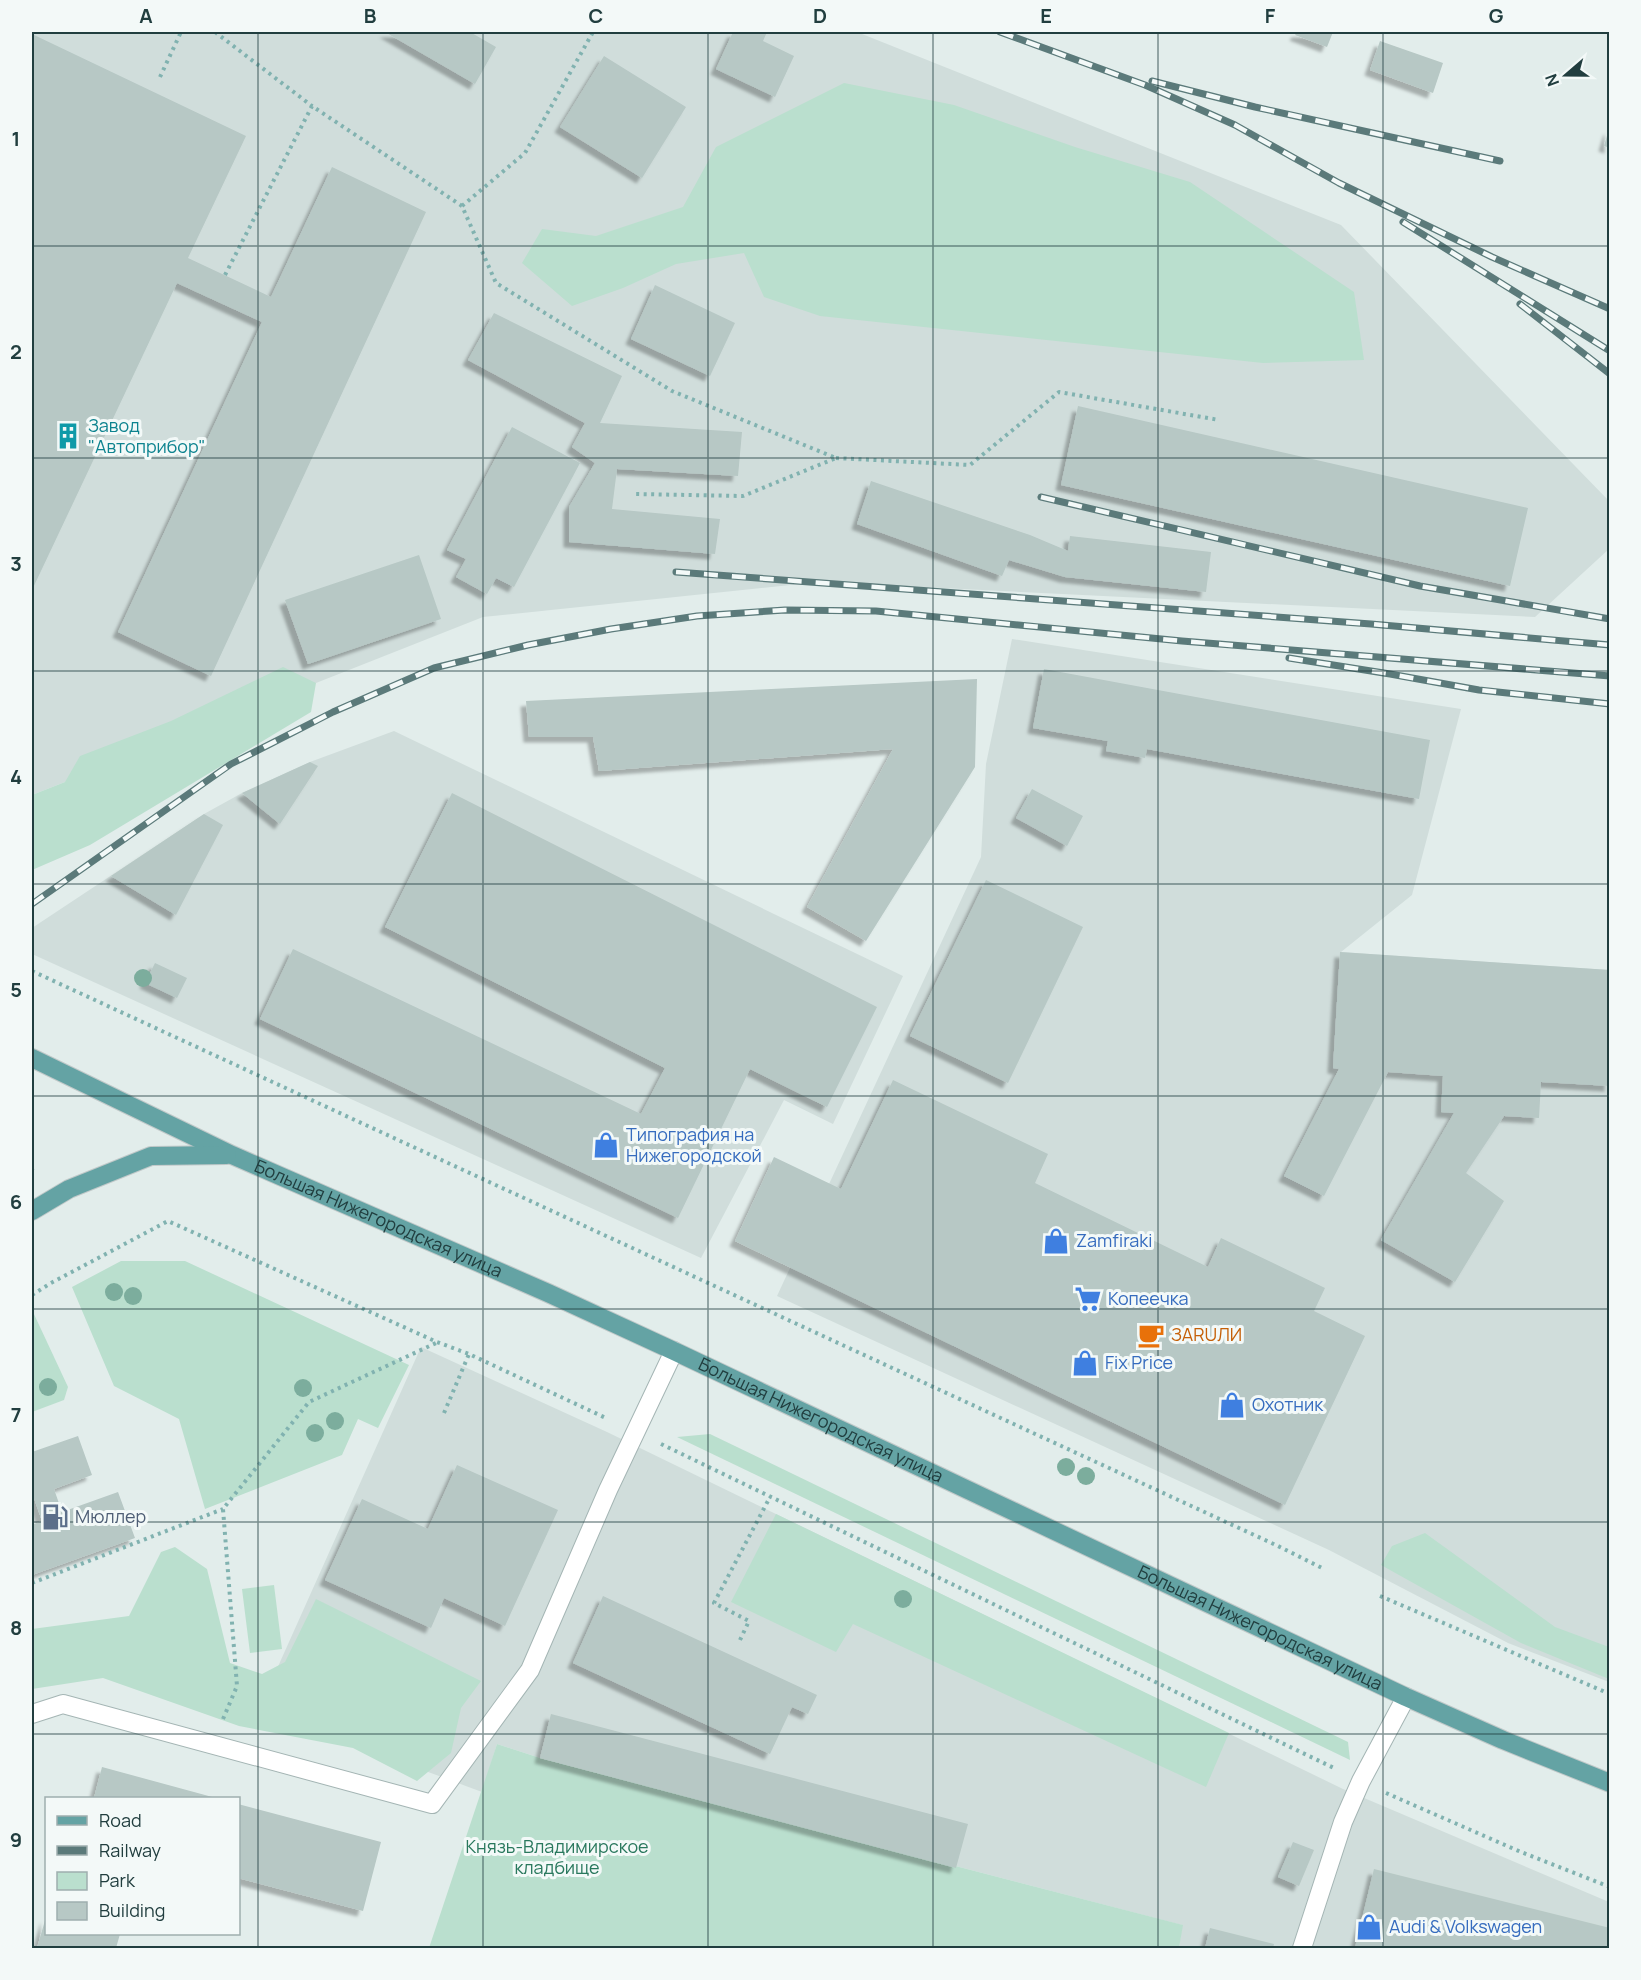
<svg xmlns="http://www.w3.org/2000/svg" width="1641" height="1980" viewBox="0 0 1641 1980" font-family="Manrope,sans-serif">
  <defs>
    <filter id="shadow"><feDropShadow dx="-5.5" dy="5.5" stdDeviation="1.5" flood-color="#0004"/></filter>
  </defs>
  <rect width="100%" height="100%" fill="#e2edeb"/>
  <g fill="#d0dddb">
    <polygon points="32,32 857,32 1341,225 1609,501 1609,549 1535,617 819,582 483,617 32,795"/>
    <polygon points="1012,639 1461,709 1412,895 1341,952 1609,970 1609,1682 1508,1643 1329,1550 777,1296 981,857 986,764"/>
    <polygon points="394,731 903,976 833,1124 784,1100 701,1258 32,954 32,928 204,814 242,793 310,762"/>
    <polygon points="421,1347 607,1432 1343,1789 1609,1902 1609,1948 1179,1948 1182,1925 540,1758 497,1744 482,1792 259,1709"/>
  </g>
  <g fill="#badfce">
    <polygon points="844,83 954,105 1075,147 1190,182 1354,292 1364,360 1263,363 820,316 764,297 744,253 676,264 623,288 572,306 522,263 542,229 596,236 683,207 716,147"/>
    <polygon points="283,667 316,683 311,712 90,845 32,870 32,795 65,782 80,756 171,721"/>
    <polygon points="121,1261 185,1261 409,1365 378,1428 358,1419 342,1455 205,1509 179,1419 114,1386 72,1287"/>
    <polygon points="33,1312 68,1387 64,1400 32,1412"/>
    <polygon points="710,1434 1348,1742 1350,1760 677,1437"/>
    <polygon points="776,1514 1229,1733 1206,1787 853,1624 836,1652 731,1602"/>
    <polygon points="1425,1533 1555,1627 1609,1647 1609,1679 1521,1643 1381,1565 1392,1546"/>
    <polygon points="175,1547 207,1569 230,1663 262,1674 285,1662 316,1599 481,1681 461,1708 451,1753 417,1781 353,1748 239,1726 103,1678 32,1689 32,1629 129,1616 161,1552"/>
    <polygon points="274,1585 282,1649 250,1653 242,1589"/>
    <polygon points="497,1744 540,1758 1183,1925 1179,1948 429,1948"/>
  </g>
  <g fill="#b7c8c5" filter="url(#shadow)">
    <polygon points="385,32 470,32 496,47 475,84"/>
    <polygon points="733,32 767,32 763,41 794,56 775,97 716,69"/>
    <polygon points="1297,32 1333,32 1327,47 1295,35"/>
    <polygon points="32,34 246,136 188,258 271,297 332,167 426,212 211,676 118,632 262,322 177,283 32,590"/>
    <polygon points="1380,41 1443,63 1433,93 1370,70"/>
    <polygon points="604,56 686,107 642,178 560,127"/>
    <polygon points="1609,129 1610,130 1610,148 1604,146"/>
    <polygon points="655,285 735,323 710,376 631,339"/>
    <polygon points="494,313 622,376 600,423 742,432 738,476 617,469 612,509 720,519 715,554 569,542 569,507 595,463 572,447 585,423 468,360"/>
    <polygon points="1078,406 1528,508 1510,586 1061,485"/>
    <polygon points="512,427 580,463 514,587 496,578 487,594 456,577 466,559 447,550"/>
    <polygon points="871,481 1030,535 1068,551 1070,536 1211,552 1206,592 1065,577 1009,560 1002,576 857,524"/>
    <polygon points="419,555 441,619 308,664 285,600"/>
    <polygon points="1044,669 1430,740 1419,799 1147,749 1145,758 1106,751 1108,741 1033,728"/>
    <polygon points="977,679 975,767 866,941 807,907 893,749 599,771 593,737 529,737 526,701"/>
    <polygon points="310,762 318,766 280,824 242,793"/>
    <polygon points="1032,789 1083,816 1067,846 1016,818"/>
    <polygon points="452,793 877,1007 827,1107 750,1069 678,1218 260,1019 293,949 641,1114 665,1068 385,927"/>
    <polygon points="204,814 223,825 176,915 111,876"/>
    <polygon points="986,880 1083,927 1008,1083 910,1036"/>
    <polygon points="1340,952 1610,970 1610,1086 1541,1082 1539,1118 1504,1116 1466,1173 1504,1201 1455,1282 1381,1240 1454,1113 1441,1112 1443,1076 1388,1072 1324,1196 1284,1176 1339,1069 1333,1068"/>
    <polygon points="155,963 187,978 177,998 145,983"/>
    <polygon points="893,1080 1048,1154 1035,1183 1208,1267 1221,1238 1325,1288 1314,1311 1365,1336 1285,1505 735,1241 774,1157 841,1189"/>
    <polygon points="78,1436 92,1475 54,1489 62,1512 118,1492 135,1538 32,1575 32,1525 42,1521 33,1495 32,1496 32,1452"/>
    <polygon points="457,1465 558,1510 505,1626 444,1598 431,1628 325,1580 362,1499 428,1529"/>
    <polygon points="603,1596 817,1695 808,1714 792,1707 770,1754 573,1663"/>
    <polygon points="551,1714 968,1824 956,1868 540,1758"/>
    <polygon points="102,1767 216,1798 94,1798"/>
    <polygon points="238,1804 381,1842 363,1911 238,1878"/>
    <polygon points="1293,1842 1314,1850 1299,1886 1278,1877"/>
    <polygon points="1374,1869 1610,1928 1610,1948 1355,1948"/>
    <polygon points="46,1917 46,1934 120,1934 116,1948 37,1948"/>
    <polygon points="1210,1928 1274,1944 1273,1948 1205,1948"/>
  </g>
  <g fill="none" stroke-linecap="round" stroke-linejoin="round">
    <g stroke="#a4b5b4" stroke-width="20">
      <g id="service">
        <polyline points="32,1714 63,1704 432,1804 530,1670 608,1490 674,1351"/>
        <polyline points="1302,1948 1343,1822 1361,1781 1406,1697"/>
      </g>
    </g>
    <g stroke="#c1c9c9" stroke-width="20">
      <g id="primary">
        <path id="s1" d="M32,1058L232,1155L548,1293L674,1351L1406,1697L1503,1740L1610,1783"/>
        <polyline points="32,1211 69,1189 151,1156 227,1155"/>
      </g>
    </g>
    <g stroke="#81b2b0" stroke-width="4" stroke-dasharray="3 4.5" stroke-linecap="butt">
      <polyline points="215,32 312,106"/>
      <polyline points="160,77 181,32"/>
      <polyline points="462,206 525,153 593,32"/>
      <polyline points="225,275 312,106 462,206 496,283 672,391 836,458 743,496 635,494"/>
      <polyline points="836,458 970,465 1059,392 1219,420"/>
      <polyline points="32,971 1278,1546 1322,1568"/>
      <polyline points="32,1170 33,1171"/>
      <polyline points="32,1295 51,1283 168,1221 437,1342 469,1354 608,1419"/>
      <polyline points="444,1413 469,1354"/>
      <polyline points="661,1444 1336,1769"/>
      <polyline points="32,1583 223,1509"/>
      <polyline points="1380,1596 1610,1694"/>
      <polyline points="740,1640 749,1621 714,1603 770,1497"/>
      <polyline points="223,1719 237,1686 223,1509 309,1402 436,1343"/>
      <polyline points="1386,1793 1521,1852 1610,1887"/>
    </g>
    <use href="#service" stroke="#fff" stroke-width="18"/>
    <use href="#primary" stroke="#64a3a4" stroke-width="18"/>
    <g stroke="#5b7a7a" stroke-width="7">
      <g id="rail">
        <polyline points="1000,32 1145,85 1235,125 1339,183 1492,257 1610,309"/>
        <polyline points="1152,81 1255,107 1500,161"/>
        <polyline points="1403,222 1610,351"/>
        <polyline points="1520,304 1610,374"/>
        <polyline points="1041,497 1420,586 1610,619"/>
        <polyline points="676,572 1371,624 1610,645"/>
        <polyline points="1289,658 1390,674 1479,690 1610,704"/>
        <polyline points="32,904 231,764 333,712 434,668 528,645 611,629 697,616 785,610 876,611 1182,641 1610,676"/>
      </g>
    </g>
    <use href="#rail" stroke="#f3f9f8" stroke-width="4.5" stroke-dasharray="14" stroke-linecap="butt"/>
  </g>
  <g fill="#7cad9d">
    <circle cx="143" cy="978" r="9"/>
    <circle cx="114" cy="1292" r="9"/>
    <circle cx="133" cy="1296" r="9"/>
    <circle cx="48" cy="1387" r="9"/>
    <circle cx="303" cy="1388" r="9"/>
    <circle cx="335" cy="1421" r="9"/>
    <circle cx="315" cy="1433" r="9"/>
    <circle cx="1066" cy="1467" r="9"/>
    <circle cx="1086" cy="1476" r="9"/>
    <circle cx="903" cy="1599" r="9"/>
  </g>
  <path fill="none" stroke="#213e3f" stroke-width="1.5" stroke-opacity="0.55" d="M258,32V1948M483,32V1948M708,32V1948M933,32V1948M1158,32V1948M1383,32V1948M32,246H1610M32,458H1610M32,671H1610M32,884H1610M32,1096H1610M32,1309H1610M32,1522H1610M32,1734H1610"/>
  <defs>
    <g id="building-bare" transform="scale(2.07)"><path d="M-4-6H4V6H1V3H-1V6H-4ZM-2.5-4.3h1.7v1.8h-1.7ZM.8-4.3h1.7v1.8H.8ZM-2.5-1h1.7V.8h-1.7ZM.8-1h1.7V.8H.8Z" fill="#0f9aa8" stroke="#f3f9f8" stroke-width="2.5" paint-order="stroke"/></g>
    <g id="shop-bare" transform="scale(2.07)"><path d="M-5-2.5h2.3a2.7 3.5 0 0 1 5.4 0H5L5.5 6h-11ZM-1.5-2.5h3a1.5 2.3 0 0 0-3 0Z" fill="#3f7fe0" stroke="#f3f9f8" stroke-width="2.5" paint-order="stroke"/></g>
    <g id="supermarket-bare" transform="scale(2.07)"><path d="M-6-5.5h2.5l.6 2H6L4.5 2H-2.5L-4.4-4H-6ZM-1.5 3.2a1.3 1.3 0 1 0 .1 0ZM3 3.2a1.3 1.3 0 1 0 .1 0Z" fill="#3f7fe0" stroke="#f3f9f8" stroke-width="2.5" paint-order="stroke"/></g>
    <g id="cafe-bare" transform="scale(2.07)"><path d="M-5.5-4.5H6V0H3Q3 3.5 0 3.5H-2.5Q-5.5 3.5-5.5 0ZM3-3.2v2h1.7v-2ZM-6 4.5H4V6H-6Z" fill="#e8710a" stroke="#f3f9f8" stroke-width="2.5" paint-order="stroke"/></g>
    <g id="fuel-bare" transform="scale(2.07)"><path d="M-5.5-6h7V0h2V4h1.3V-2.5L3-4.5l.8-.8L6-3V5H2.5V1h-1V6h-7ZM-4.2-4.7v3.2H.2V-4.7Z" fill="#5c6f8a" stroke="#f3f9f8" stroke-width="2.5" paint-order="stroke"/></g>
  </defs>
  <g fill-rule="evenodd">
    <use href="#building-bare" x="68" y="436"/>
    <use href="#shop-bare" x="606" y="1145"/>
    <use href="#shop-bare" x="1056" y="1241"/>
    <use href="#supermarket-bare" x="1088" y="1299"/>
    <use href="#cafe-bare" x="1151" y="1335"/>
    <use href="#shop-bare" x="1085" y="1363"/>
    <use href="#shop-bare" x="1232" y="1405"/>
    <use href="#fuel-bare" x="55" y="1517"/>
    <use href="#shop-bare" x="1369" y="1927"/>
  </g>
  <g text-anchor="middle" stroke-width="6" stroke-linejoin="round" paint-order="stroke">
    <g font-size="18" fill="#0d838f" stroke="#f3f9f8" text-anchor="start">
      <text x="88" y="432">Завод<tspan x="88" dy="21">"Автоприбор"</tspan></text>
    </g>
    <g font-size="18" fill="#366cbe" stroke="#f3f9f8" text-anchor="start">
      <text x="626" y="1141">Типография на<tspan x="626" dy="21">Нижегородской</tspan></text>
      <text x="1076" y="1247">Zamfiraki</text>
      <text x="1108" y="1305">Копеечка</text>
      <text x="1105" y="1369">Fix Price</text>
      <text x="1252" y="1411">Охотник</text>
      <text x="1389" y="1933">Audi &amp; Volkswagen</text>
    </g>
    <g font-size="18" fill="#213e3f" stroke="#f3f9f8">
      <text dy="6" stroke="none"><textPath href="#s1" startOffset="382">Большая Нижегородская улица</textPath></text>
      <text dy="6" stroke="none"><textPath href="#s1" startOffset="868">Большая Нижегородская улица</textPath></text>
      <text dy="6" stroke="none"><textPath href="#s1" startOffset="1354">Большая Нижегородская улица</textPath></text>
    </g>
    <g font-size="18" fill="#c56008" stroke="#f3f9f8" text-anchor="start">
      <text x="1171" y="1341">ЗАRUЛИ</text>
    </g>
    <g font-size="18" fill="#4e5e75" stroke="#f3f9f8" text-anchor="start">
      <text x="75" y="1523">Мюллер</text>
    </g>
    <g font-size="18" fill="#29785d" stroke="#f3f9f8">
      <text x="557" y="1853">Князь-Владимирское<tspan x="557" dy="21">кладбище</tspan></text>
    </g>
  </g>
  <rect width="1641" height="1980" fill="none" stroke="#f3f9f8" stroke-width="66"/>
  <rect x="45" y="1797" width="195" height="138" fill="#f3f9f8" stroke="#9faeae" stroke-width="1.5"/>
  <rect x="57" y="1816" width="30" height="9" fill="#64a3a4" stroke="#9faeae" stroke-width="1.5"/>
  <text x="99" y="1827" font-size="18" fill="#213e3f">Road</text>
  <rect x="57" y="1846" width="30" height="9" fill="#5b7a7a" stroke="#9faeae" stroke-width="1.5"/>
  <text x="99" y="1857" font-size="18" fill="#213e3f">Railway</text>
  <rect x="57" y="1872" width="30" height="18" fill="#badfce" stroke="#9faeae" stroke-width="1.5"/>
  <text x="99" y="1887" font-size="18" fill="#213e3f">Park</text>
  <rect x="57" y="1902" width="30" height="18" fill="#b7c8c5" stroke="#9faeae" stroke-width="1.5"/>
  <text x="99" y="1917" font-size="18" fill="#213e3f">Building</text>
  <g transform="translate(1566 75) rotate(250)" stroke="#f3f9f8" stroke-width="4.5" paint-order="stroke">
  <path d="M0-4.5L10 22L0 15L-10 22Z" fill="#213e3f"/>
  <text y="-9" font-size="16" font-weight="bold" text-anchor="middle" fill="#213e3f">N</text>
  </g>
  <rect x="33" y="33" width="1575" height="1914" fill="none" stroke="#213e3f" stroke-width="2"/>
  <g font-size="20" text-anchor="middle" font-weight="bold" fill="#213e3f">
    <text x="146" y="23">A</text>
    <text x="370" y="23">B</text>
    <text x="596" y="23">C</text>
    <text x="820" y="23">D</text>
    <text x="1046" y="23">E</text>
    <text x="1270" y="23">F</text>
    <text x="1496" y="23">G</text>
    <text x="16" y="146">1</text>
    <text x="16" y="359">2</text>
    <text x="16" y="571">3</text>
    <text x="16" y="784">4</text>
    <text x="16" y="997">5</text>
    <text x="16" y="1209">6</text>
    <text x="16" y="1422">7</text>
    <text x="16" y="1635">8</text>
    <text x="16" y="1847">9</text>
  </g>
</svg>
